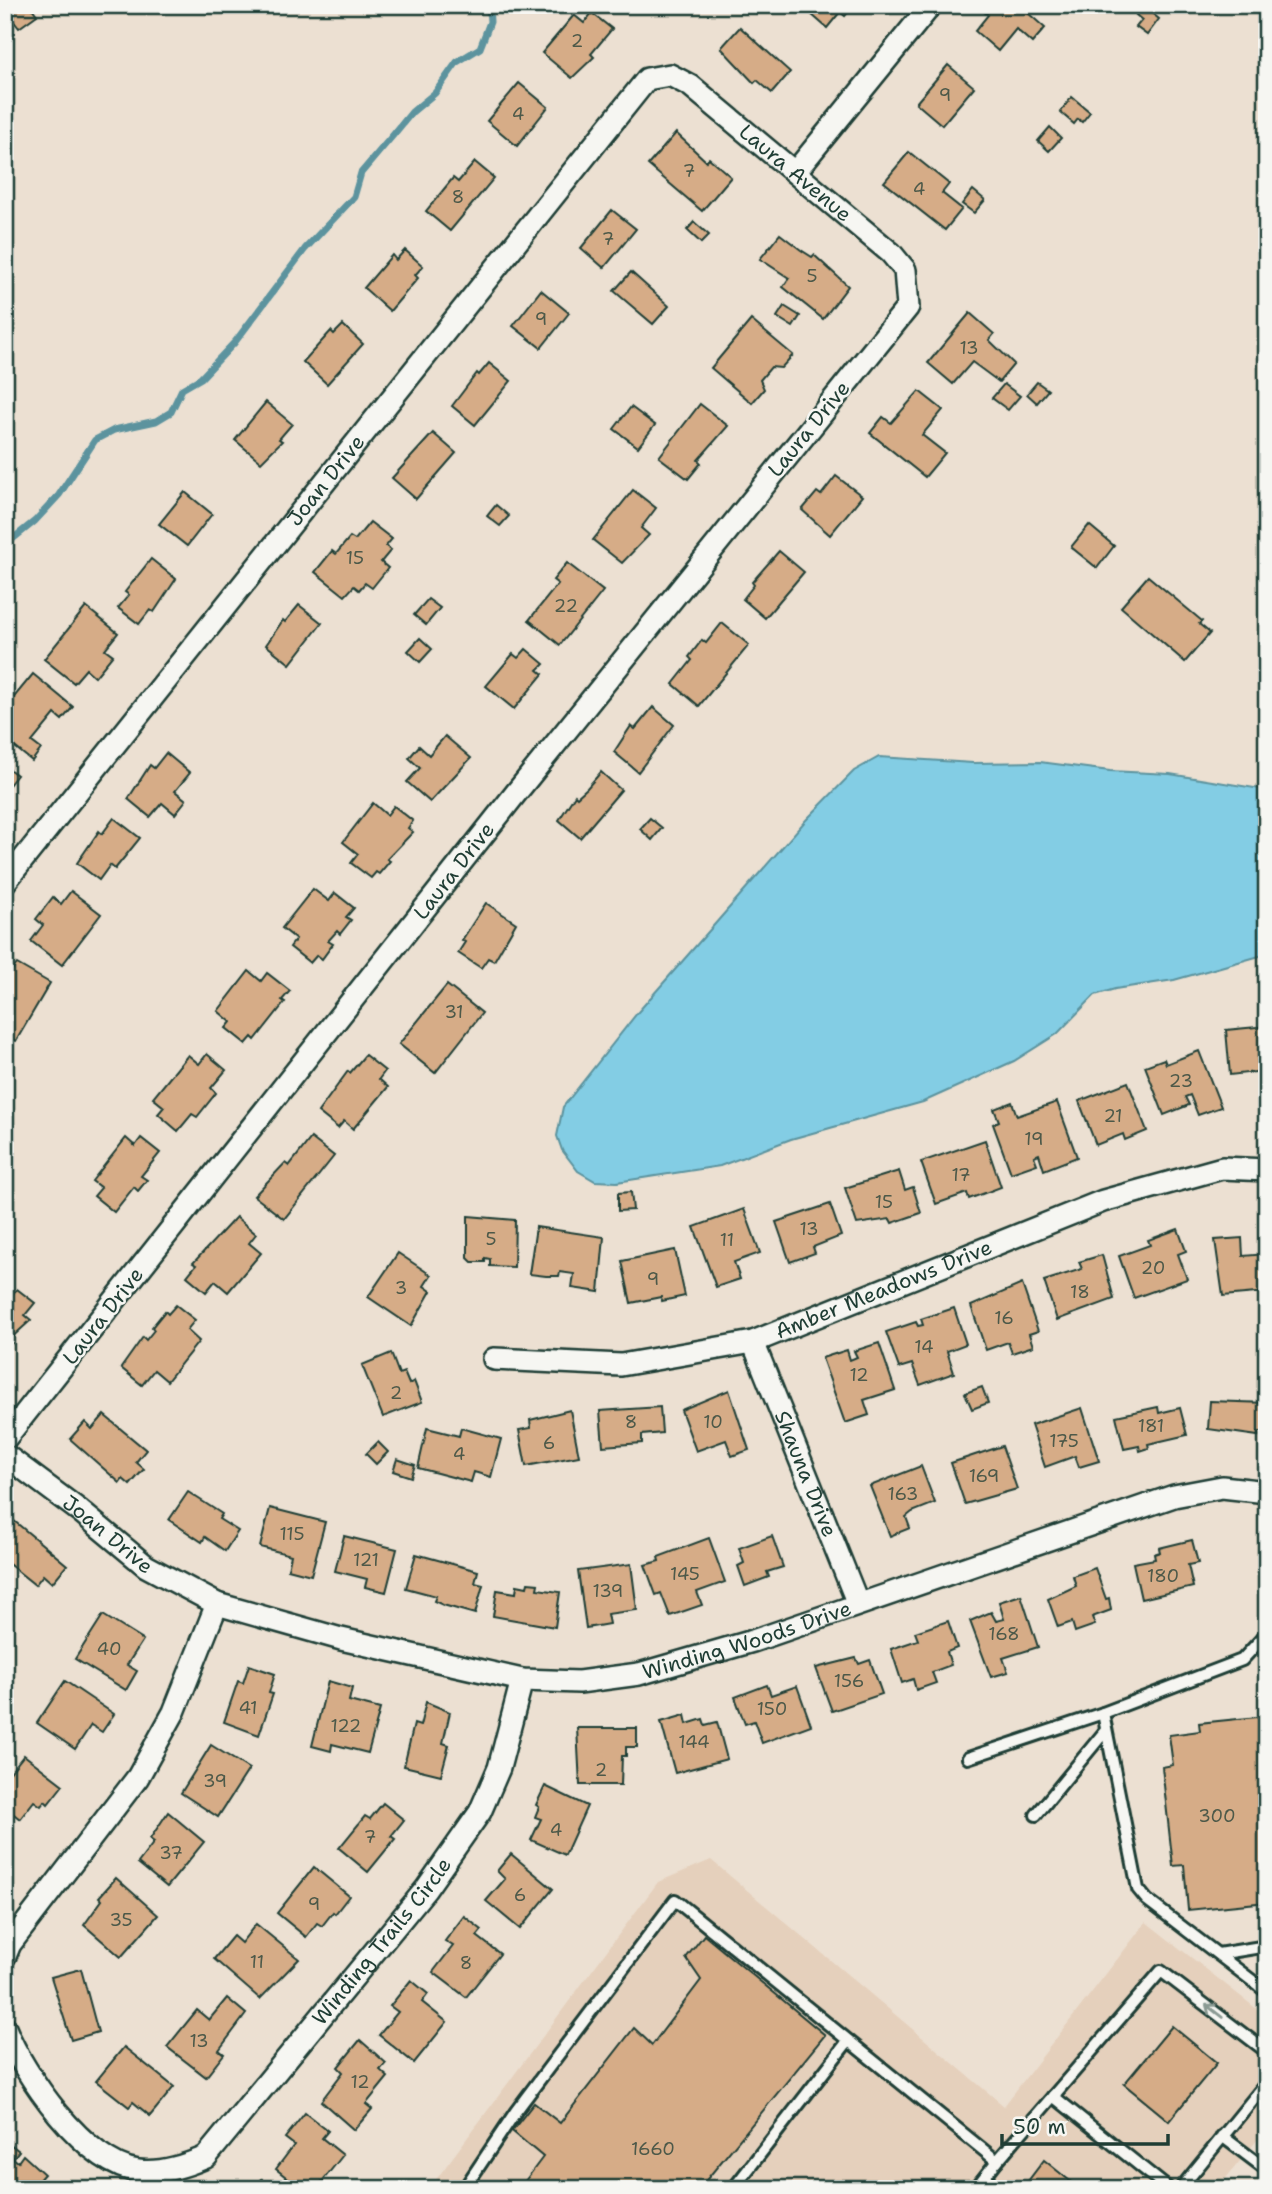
<svg xmlns="http://www.w3.org/2000/svg" width="1272" height="2194" viewBox="0 0 1272 2194" font-family="'Shantell Sans',sans-serif">
  <rect width="100%" height="100%" fill="#ece0d2"/>
  <filter id="ink" filterUnits="userSpaceOnUse"><feTurbulence type="fractalNoise" baseFrequency=".0143" numOctaves="2"/><feDisplacementMap in="SourceGraphic" scale="14" xChannelSelector="R" yChannelSelector="G"/><feConvolveMatrix kernelMatrix="1 2 1 2 8 2 1 2 1" color-interpolation-filters="sRGB"/></filter>
  <g filter="url(#ink)">
    <polygon fill="#e5d0bc" points="711,1860 1004,2106 1146,1922 1267,2017 1267,2128 1217,2189 429,2189 658,1882"/>
    <polygon fill="#83cde4" stroke="#5b939e" stroke-width="2" points="879,757 973,763 1040,762 1110,771 1170,774 1267,790 1267,954 1174,980 1115,989 1095,995 1057,1034 1014,1061 923,1102 791,1139 720,1166 617,1182 595,1181 578,1171 562,1150 557,1136 563,1107 638,1012 806,820 854,771"/>
    <g fill="none" stroke-linecap="round" stroke-linejoin="round">
      <polyline stroke="#5b939e" stroke-width="7" points="5,545 35,521 59,495 95,440 114,430 156,421 171,412 182,389 201,378 235,342 305,249 354,197 361,173 394,134 412,112 435,93 457,62 480,48 490,22 489,5"/>
    </g>
    <g fill="#d6ac87" stroke="#1f3d34" stroke-width="2">
      <polygon points="19,5 30,5 37,15 19,28 8,14"/>
      <polygon points="804,5 854,5 845,16 840,12 827,28 803,7"/>
      <polygon points="987,5 1019,5 1045,28 1032,43 1016,29 998,51 975,31 988,15 983,11"/>
      <polygon points="1143,6 1159,19 1147,35 1136,27 1142,20 1136,15"/>
      <polygon points="592,13 612,29 591,54 594,57 572,78 542,53 574,15 584,23"/>
      <polygon points="740,27 790,72 772,93 757,80 754,83 721,48"/>
      <polygon points="948,65 974,87 942,125 916,103"/>
      <polygon points="519,83 548,107 517,146 487,121"/>
      <polygon points="1072,97 1090,112 1082,122 1078,119 1074,124 1060,112"/>
      <polygon points="1050,127 1061,138 1049,151 1038,141"/>
      <polygon points="676,133 706,161 709,158 731,177 702,211 648,165"/>
      <polygon points="909,152 949,184 942,193 962,209 945,230 884,182"/>
      <polygon points="475,162 494,178 450,231 426,211 453,178 458,182"/>
      <polygon points="973,190 985,200 974,213 962,204"/>
      <polygon points="612,210 636,229 604,268 581,248"/>
      <polygon points="694,222 709,235 701,243 687,230"/>
      <polygon points="780,234 801,250 812,257 814,255 848,286 823,319 783,287 789,278 760,259"/>
      <polygon points="405,250 423,266 415,275 418,278 390,311 364,288 392,255 396,260"/>
      <polygon points="631,272 669,306 653,324 614,291"/>
      <polygon points="541,290 569,313 541,348 513,326"/>
      <polygon points="784,306 800,316 793,327 777,317"/>
      <polygon points="970,313 994,334 989,340 1014,364 999,382 972,362 953,384 928,363"/>
      <polygon points="751,320 793,355 781,368 771,367 760,380 764,389 752,403 711,368"/>
      <polygon points="343,325 363,344 327,384 303,362 331,331 334,334"/>
      <polygon points="489,363 511,381 475,425 452,406 477,373 479,375"/>
      <polygon points="1037,382 1048,390 1037,403 1027,394"/>
      <polygon points="1004,384 1020,396 1008,410 992,398"/>
      <polygon points="919,391 943,410 922,435 945,453 925,477 870,433 883,417 891,423"/>
      <polygon points="266,402 292,424 279,439 282,441 261,462 235,440"/>
      <polygon points="700,404 728,426 698,460 701,463 688,479 659,457"/>
      <polygon points="631,407 655,425 638,447 614,429"/>
      <polygon points="433,433 456,453 416,499 392,478"/>
      <polygon points="836,476 862,496 830,535 802,510 817,492 821,495"/>
      <polygon points="633,490 656,508 641,528 649,535 622,563 593,540"/>
      <polygon points="185,492 212,514 187,546 159,524"/>
      <polygon points="496,505 509,516 500,526 487,516"/>
      <polygon points="370,522 392,539 386,546 391,550 381,562 388,568 372,588 365,583 359,590 354,586 345,596 315,572 332,551 336,554 350,537 355,540"/>
      <polygon points="1089,525 1114,546 1097,568 1071,547"/>
      <polygon points="779,551 804,572 765,618 743,599 754,585 752,582"/>
      <polygon points="151,559 176,579 154,612 150,610 139,624 118,608 129,595 125,592"/>
      <polygon points="567,563 603,591 560,645 529,620 558,584 553,580"/>
      <polygon points="1148,576 1202,621 1199,624 1210,633 1185,662 1121,607"/>
      <polygon points="428,599 440,608 426,625 414,615"/>
      <polygon points="299,605 322,623 290,664 266,645 283,620 285,622"/>
      <polygon points="86,607 118,633 105,649 113,655 95,677 86,669 74,683 44,659"/>
      <polygon points="722,623 749,645 699,706 673,684 692,660 689,657 702,640 706,643"/>
      <polygon points="420,638 432,649 420,662 408,651"/>
      <polygon points="526,649 544,664 538,670 543,674 514,709 486,686 513,654 518,658"/>
      <polygon points="33,674 73,707 62,720 55,714 32,742 41,749 32,761 5,739 5,708"/>
      <polygon points="653,707 674,725 638,772 614,752 631,726 635,729"/>
      <polygon points="445,736 471,758 430,802 407,782 420,768 409,758 419,746 429,755"/>
      <polygon points="166,753 190,773 175,791 186,800 175,814 162,803 150,817 128,799 150,765 154,768"/>
      <polygon points="5,766 17,775 5,790"/>
      <polygon points="601,772 621,790 580,838 559,820 575,795 577,797 587,788"/>
      <polygon points="373,803 387,815 394,806 413,821 408,828 413,832 387,859 390,861 379,874 376,872 371,878 351,863 358,854 343,842"/>
      <polygon points="114,818 140,838 115,869 110,865 99,880 77,863 99,831 102,834"/>
      <polygon points="650,818 662,828 652,840 640,829"/>
      <polygon points="313,889 329,901 335,893 354,908 346,917 351,920 340,934 337,931 328,941 333,944 322,959 317,955 310,963 290,947 296,939 282,928"/>
      <polygon points="71,891 101,914 62,965 31,941 43,925 36,919 53,897 61,904"/>
      <polygon points="486,903 516,923 494,961 488,958 481,968 458,953 465,942 462,940"/>
      <polygon points="17,964 50,983 16,1041 5,1035 5,979"/>
      <polygon points="249,971 261,981 267,973 290,991 282,1000 285,1002 255,1040 252,1037 246,1044 226,1028 231,1022 218,1011"/>
      <polygon points="447,985 482,1013 435,1073 399,1044"/>
      <polygon points="1267,1026 1267,1085 1264,1071 1230,1075 1226,1030"/>
      <polygon points="1199,1051 1221,1107 1198,1115 1190,1095 1185,1097 1189,1105 1164,1115 1145,1066 1164,1059 1166,1064"/>
      <polygon points="207,1054 226,1070 211,1088 216,1093 197,1117 192,1114 178,1131 158,1114 164,1107 153,1098 188,1055 199,1064"/>
      <polygon points="365,1055 385,1071 379,1079 388,1087 353,1129 344,1121 338,1128 318,1112 348,1071 350,1073"/>
      <polygon points="1128,1082 1147,1131 1125,1140 1123,1134 1096,1145 1079,1101"/>
      <polygon points="1012,1102 1017,1116 1057,1102 1077,1157 1044,1170 1039,1154 1034,1156 1037,1164 1011,1173 993,1124 999,1121 994,1109"/>
      <polygon points="126,1138 135,1146 141,1138 160,1153 141,1176 147,1180 138,1191 134,1187 114,1212 94,1196 101,1188 92,1181"/>
      <polygon points="311,1138 334,1156 284,1219 254,1196 285,1163 289,1166"/>
      <polygon points="985,1140 1001,1187 969,1199 967,1193 936,1204 921,1162"/>
      <polygon points="899,1171 905,1190 913,1187 921,1213 892,1223 890,1219 857,1224 845,1188"/>
      <polygon points="631,1192 633,1210 618,1211 618,1193"/>
      <polygon points="830,1204 841,1236 813,1247 815,1253 790,1262 776,1222"/>
      <polygon points="744,1209 760,1253 734,1262 740,1279 716,1287 694,1227"/>
      <polygon points="468,1216 515,1220 514,1267 490,1266 490,1259 485,1258 485,1262 472,1262 468,1258"/>
      <polygon points="236,1217 256,1234 249,1243 261,1253 228,1292 215,1281 206,1292 187,1276 196,1265 193,1263"/>
      <polygon points="536,1227 604,1237 599,1292 572,1288 574,1274 560,1272 559,1276 546,1276 529,1274"/>
      <polygon points="1178,1229 1186,1251 1178,1254 1187,1279 1134,1298 1119,1256 1150,1245 1148,1240"/>
      <polygon points="1242,1238 1243,1256 1267,1254 1267,1292 1223,1296 1215,1240"/>
      <polygon points="675,1250 685,1296 662,1301 661,1297 631,1303 622,1261"/>
      <polygon points="398,1253 431,1275 424,1286 431,1291 411,1326 368,1297"/>
      <polygon points="1102,1255 1114,1299 1057,1320 1044,1281 1082,1269 1079,1262"/>
      <polygon points="1022,1284 1038,1331 1029,1334 1033,1346 1012,1353 1008,1342 986,1350 971,1306"/>
      <polygon points="17,1289 35,1303 25,1315 31,1320 9,1340 12,1343 5,1351 5,1297 8,1299"/>
      <polygon points="176,1305 195,1320 187,1330 199,1341 167,1381 154,1370 142,1385 121,1368 143,1337 146,1340 154,1330 152,1327 165,1311 168,1314"/>
      <polygon points="954,1308 966,1344 947,1351 954,1373 920,1385 912,1364 899,1368 886,1332 916,1322 918,1326 923,1325 921,1319"/>
      <polygon points="879,1343 895,1390 864,1400 869,1415 845,1423 822,1358 847,1350 850,1360 857,1357 854,1351"/>
      <polygon points="391,1353 399,1374 404,1372 409,1384 414,1381 422,1402 383,1417 362,1365"/>
      <polygon points="982,1387 988,1403 972,1409 965,1393"/>
      <polygon points="729,1390 749,1450 732,1456 726,1440 696,1451 681,1410"/>
      <polygon points="1210,1401 1267,1403 1267,1432 1258,1432 1258,1436 1208,1429"/>
      <polygon points="660,1407 662,1433 642,1435 642,1443 603,1446 600,1411"/>
      <polygon points="1158,1407 1159,1413 1180,1408 1187,1435 1148,1444 1149,1448 1140,1451 1139,1446 1124,1449 1116,1416"/>
      <polygon points="1082,1408 1099,1461 1079,1467 1075,1456 1045,1467 1031,1425"/>
      <polygon points="570,1410 579,1456 526,1466 519,1430 531,1428 530,1420"/>
      <polygon points="104,1415 146,1450 136,1462 144,1469 130,1485 123,1479 120,1483 70,1439 85,1422 92,1429"/>
      <polygon points="427,1428 459,1436 461,1428 501,1439 491,1477 474,1472 471,1482 418,1468"/>
      <polygon points="378,1442 388,1452 376,1464 366,1454"/>
      <polygon points="1002,1446 1017,1489 965,1504 951,1463"/>
      <polygon points="397,1459 415,1465 411,1477 393,1471"/>
      <polygon points="921,1466 935,1503 912,1512 906,1517 910,1528 890,1536 870,1486"/>
      <polygon points="188,1492 222,1514 219,1519 238,1531 225,1551 205,1537 202,1542 169,1520"/>
      <polygon points="270,1508 325,1522 311,1575 288,1569 291,1555 260,1547"/>
      <polygon points="13,1520 67,1565 52,1583 43,1575 35,1585 5,1561 5,1529"/>
      <polygon points="344,1536 397,1549 386,1592 365,1587 367,1579 335,1571"/>
      <polygon points="772,1536 783,1567 767,1572 769,1577 745,1586 738,1566 744,1563 739,1548"/>
      <polygon points="709,1538 725,1582 697,1592 702,1605 670,1616 661,1593 656,1595 645,1565 659,1561 658,1557"/>
      <polygon points="1192,1540 1198,1563 1188,1565 1193,1587 1141,1599 1133,1563 1155,1559 1154,1554 1160,1552 1159,1548"/>
      <polygon points="416,1554 478,1571 475,1583 483,1585 475,1614 443,1605 434,1601 436,1596 406,1588"/>
      <polygon points="631,1564 637,1610 607,1614 609,1624 586,1628 578,1571"/>
      <polygon points="1095,1568 1106,1599 1109,1598 1111,1610 1092,1617 1095,1625 1075,1632 1072,1622 1058,1627 1048,1599 1076,1586 1073,1576"/>
      <polygon points="528,1583 538,1584 537,1589 560,1592 555,1627 493,1616 497,1590 516,1593 517,1585 527,1587"/>
      <polygon points="1021,1595 1038,1647 1003,1658 1008,1672 991,1677 970,1621 991,1612 996,1621 1004,1619 999,1602"/>
      <polygon points="103,1615 143,1640 127,1665 137,1671 126,1690 75,1659"/>
      <polygon points="948,1621 957,1648 947,1652 951,1665 932,1672 936,1683 916,1690 913,1679 902,1683 891,1649 918,1640 915,1632"/>
      <polygon points="856,1658 859,1664 870,1660 882,1694 832,1711 816,1668"/>
      <polygon points="249,1665 275,1674 269,1693 273,1694 259,1735 224,1722 238,1681 243,1683"/>
      <polygon points="65,1681 114,1714 102,1732 91,1725 75,1749 37,1723"/>
      <polygon points="328,1681 352,1688 349,1701 380,1709 368,1753 332,1744 331,1751 312,1746"/>
      <polygon points="767,1685 771,1695 797,1686 811,1725 762,1743 754,1721 745,1724 735,1697"/>
      <polygon points="426,1702 450,1712 443,1743 449,1745 441,1775 404,1766 414,1724 420,1726"/>
      <polygon points="685,1715 687,1724 703,1719 705,1725 717,1722 727,1759 675,1773 661,1722"/>
      <polygon points="1267,1716 1267,1902 1188,1910 1184,1865 1173,1866 1162,1767 1173,1765 1169,1735 1200,1731 1199,1723"/>
      <polygon points="577,1728 637,1728 637,1747 626,1747 626,1756 622,1756 621,1785 580,1785"/>
      <polygon points="211,1745 249,1769 218,1817 181,1793"/>
      <polygon points="24,1755 63,1785 48,1804 45,1801 41,1806 34,1801 20,1819 5,1807 5,1779"/>
      <polygon points="545,1786 587,1806 565,1855 531,1840 541,1819 535,1817 539,1807 536,1805"/>
      <polygon points="383,1803 404,1820 391,1836 395,1839 368,1872 339,1848 365,1816 370,1819"/>
      <polygon points="168,1812 204,1842 167,1887 138,1863 154,1842 150,1839"/>
      <polygon points="511,1854 553,1889 520,1929 486,1901 505,1879 497,1871"/>
      <polygon points="314,1867 349,1896 335,1914 333,1912 322,1926 317,1923 306,1937 277,1913"/>
      <polygon points="116,1878 158,1915 121,1957 84,1925 102,1900 99,1897"/>
      <polygon points="464,1916 482,1930 477,1936 500,1954 466,1997 433,1972 453,1946 445,1941"/>
      <polygon points="256,1924 299,1959 260,1999 214,1959 233,1936 241,1943"/>
      <polygon points="704,1935 825,2035 699,2189 519,2189 543,2157 512,2131 534,2103 560,2123 634,2028 652,2045 701,1980 686,1958"/>
      <polygon points="81,1969 98,2032 71,2040 51,1977"/>
      <polygon points="411,1980 428,1994 422,2002 447,2022 414,2063 379,2035 398,2012 390,2006"/>
      <polygon points="227,1998 246,2014 219,2050 224,2054 206,2077 167,2047 197,2010 209,2020"/>
      <polygon points="1172,2026 1217,2063 1169,2121 1124,2084"/>
      <polygon points="360,2040 386,2063 380,2070 388,2077 366,2104 372,2109 354,2130 321,2101 343,2072 338,2067"/>
      <polygon points="124,2047 174,2087 150,2116 133,2102 129,2107 96,2081"/>
      <polygon points="305,2113 328,2131 322,2138 343,2155 316,2189 301,2189 276,2169 294,2145 285,2138"/>
      <polygon points="5,2140 19,2151 13,2158 18,2162 23,2155 44,2174 31,2189 5,2189"/>
      <polygon points="1044,2160 1080,2189 1022,2189"/>
      <polygon points="262,2179 273,2189 253,2189"/>
    </g>
    <g fill="none" stroke-linecap="round" stroke-linejoin="round">
      <g stroke="#1f3d34" stroke-width="16">
        <g id="lane">
          <polyline points="1267,1633 1242,1660 1103,1713 1138,1889 1147,1900 1267,1992"/>
          <polyline points="968,1758 1103,1713"/>
          <polyline points="1036,1815 1106,1730"/>
          <polyline points="1218,1954 1267,1946"/>
          <polyline points="1053,2096 1169,2189"/>
          <polyline points="1222,2136 1267,2170"/>
          <polyline points="997,2161 1161,1971 1267,2052"/>
          <polyline points="464,2189 516,2111 675,1900 997,2161 975,2189"/>
          <polyline points="733,2189 848,2041"/>
          <polyline points="1180,2189 1267,2082"/>
        </g>
      </g>
      <g stroke="#1f3d34" stroke-width="26">
        <g id="street">
          <polyline points="796,171 931,5"/>
          <path id="s1" d="M5,882L647,79L670,75L691,86L891,253L905,270L908,307L516,793L5,1439"/>
          <path id="s2" d="M753,1342L858,1604"/>
          <path id="s3" d="M494,1359L621,1365L753,1342L1103,1201L1222,1168L1267,1170"/>
          <path id="s4" d="M5,1455L80,1511L146,1566L217,1604L341,1639L522,1680L579,1682L639,1674L753,1641L1174,1496L1222,1487L1267,1492"/>
          <polyline points="5,1956 10,1944 138,1777 174,1712 217,1604"/>
          <path id="s5" d="M5,2028C23,2074 85,2164 138,2171C161,2174 185,2166 206,2157L426,1889L480,1812L499,1768L522,1680"/>
        </g>
      </g>
      <use href="#lane" stroke="#f6f6f2" stroke-width="10"/>
      <use href="#street" stroke="#f6f6f2" stroke-width="21"/>
    </g>
    <defs><path id="oneway-shaft" d="M-6 0H5M1.5-3L5.5 0L1.5 3" fill="none" stroke-width="1.6" stroke-linecap="round" stroke-linejoin="round" transform="scale(1.75)"/></defs>
    <use stroke="#8a9a93" href="#oneway-shaft" transform="translate(1214 2011) rotate(-142)"/>
  </g>
  <g text-anchor="middle" stroke-width="5" stroke-linejoin="round" paint-order="stroke">
    <g font-size="18" fill="#4d5949">
      <text x="577" y="47">2</text>
      <text x="945" y="101">9</text>
      <text x="518" y="120">4</text>
      <text x="689" y="177">7</text>
      <text x="919" y="195">4</text>
      <text x="458" y="203">8</text>
      <text x="608" y="245">7</text>
      <text x="812" y="282">5</text>
      <text x="541" y="325">9</text>
      <text x="969" y="354">13</text>
      <text x="355" y="564">15</text>
      <text x="566" y="612">22</text>
      <text x="454" y="1018">31</text>
      <text x="1181" y="1087">23</text>
      <text x="1113" y="1122">21</text>
      <text x="1034" y="1145">19</text>
      <text x="961" y="1181">17</text>
      <text x="884" y="1208">15</text>
      <text x="809" y="1235">13</text>
      <text x="491" y="1245">5</text>
      <text x="727" y="1246">11</text>
      <text x="1153" y="1274">20</text>
      <text x="653" y="1285">9</text>
      <text x="401" y="1294">3</text>
      <text x="1080" y="1298">18</text>
      <text x="1004" y="1324">16</text>
      <text x="924" y="1353">14</text>
      <text x="859" y="1381">12</text>
      <text x="396" y="1399">2</text>
      <text x="631" y="1428">8</text>
      <text x="713" y="1428">10</text>
      <text x="1151" y="1432">181</text>
      <text x="1064" y="1447">175</text>
      <text x="549" y="1449">6</text>
      <text x="459" y="1460">4</text>
      <text x="984" y="1482">169</text>
      <text x="903" y="1500">163</text>
      <text x="292" y="1540">115</text>
      <text x="366" y="1566">121</text>
      <text x="685" y="1580">145</text>
      <text x="1163" y="1582">180</text>
      <text x="608" y="1597">139</text>
      <text x="1004" y="1640">168</text>
      <text x="109" y="1655">40</text>
      <text x="849" y="1687">156</text>
      <text x="248" y="1714">41</text>
      <text x="772" y="1715">150</text>
      <text x="346" y="1732">122</text>
      <text x="694" y="1748">144</text>
      <text x="601" y="1776">2</text>
      <text x="215" y="1787">39</text>
      <text x="1217" y="1822">300</text>
      <text x="556" y="1836">4</text>
      <text x="370" y="1843">7</text>
      <text x="171" y="1859">37</text>
      <text x="520" y="1901">6</text>
      <text x="314" y="1910">9</text>
      <text x="121" y="1926">35</text>
      <text x="257" y="1968">11</text>
      <text x="466" y="1969">8</text>
      <text x="199" y="2047">13</text>
      <text x="360" y="2088">12</text>
      <text x="653" y="2155">1660</text>
    </g>
    <g font-size="21" fill="#1f3d34" stroke="#f6f6f2">
      <text dy="7" stroke="none"><textPath href="#s1" startOffset="1211">Laura Avenue</textPath></text>
      <text transform="translate(809 429) rotate(-51)" y="7">Laura Drive</text>
      <text dy="7" stroke="none"><textPath href="#s1" startOffset="514">Joan Drive</textPath></text>
      <text transform="translate(454 871) rotate(-52)" y="7">Laura Drive</text>
      <text dy="7" stroke="none"><textPath href="#s3" startOffset="402">Amber Meadows Drive</textPath></text>
      <text transform="translate(103 1316) rotate(-52)" y="7">Laura Drive</text>
      <text dy="7" stroke="none"><textPath href="#s2" startOffset="142">Shauna Drive</textPath></text>
      <text dy="7" stroke="none"><textPath href="#s4" startOffset="130">Joan Drive</textPath></text>
      <text dy="7" stroke="none"><textPath href="#s4" startOffset="805">Winding Woods Drive</textPath></text>
      <text dy="7" stroke="none"><textPath href="#s5" startOffset="550">Winding Trails Circle</textPath></text>
    </g>
  </g>
  <rect width="1272" height="2194" fill="none" stroke="#f6f6f2" stroke-width="28"/>
  <rect x="14" y="14" width="1244" height="2166" fill="none" stroke="#1f3d34" stroke-width="2.5" filter="url(#ink)"/>
  <path d="M1002 2134v10h166v-10" fill="none" stroke="#1f3d34" stroke-width="3.5"/>
  <text x="1013" y="2134" font-size="21" fill="#1f3d34" stroke="#f6f6f2" stroke-width="5" paint-order="stroke">50 m</text>
</svg>
